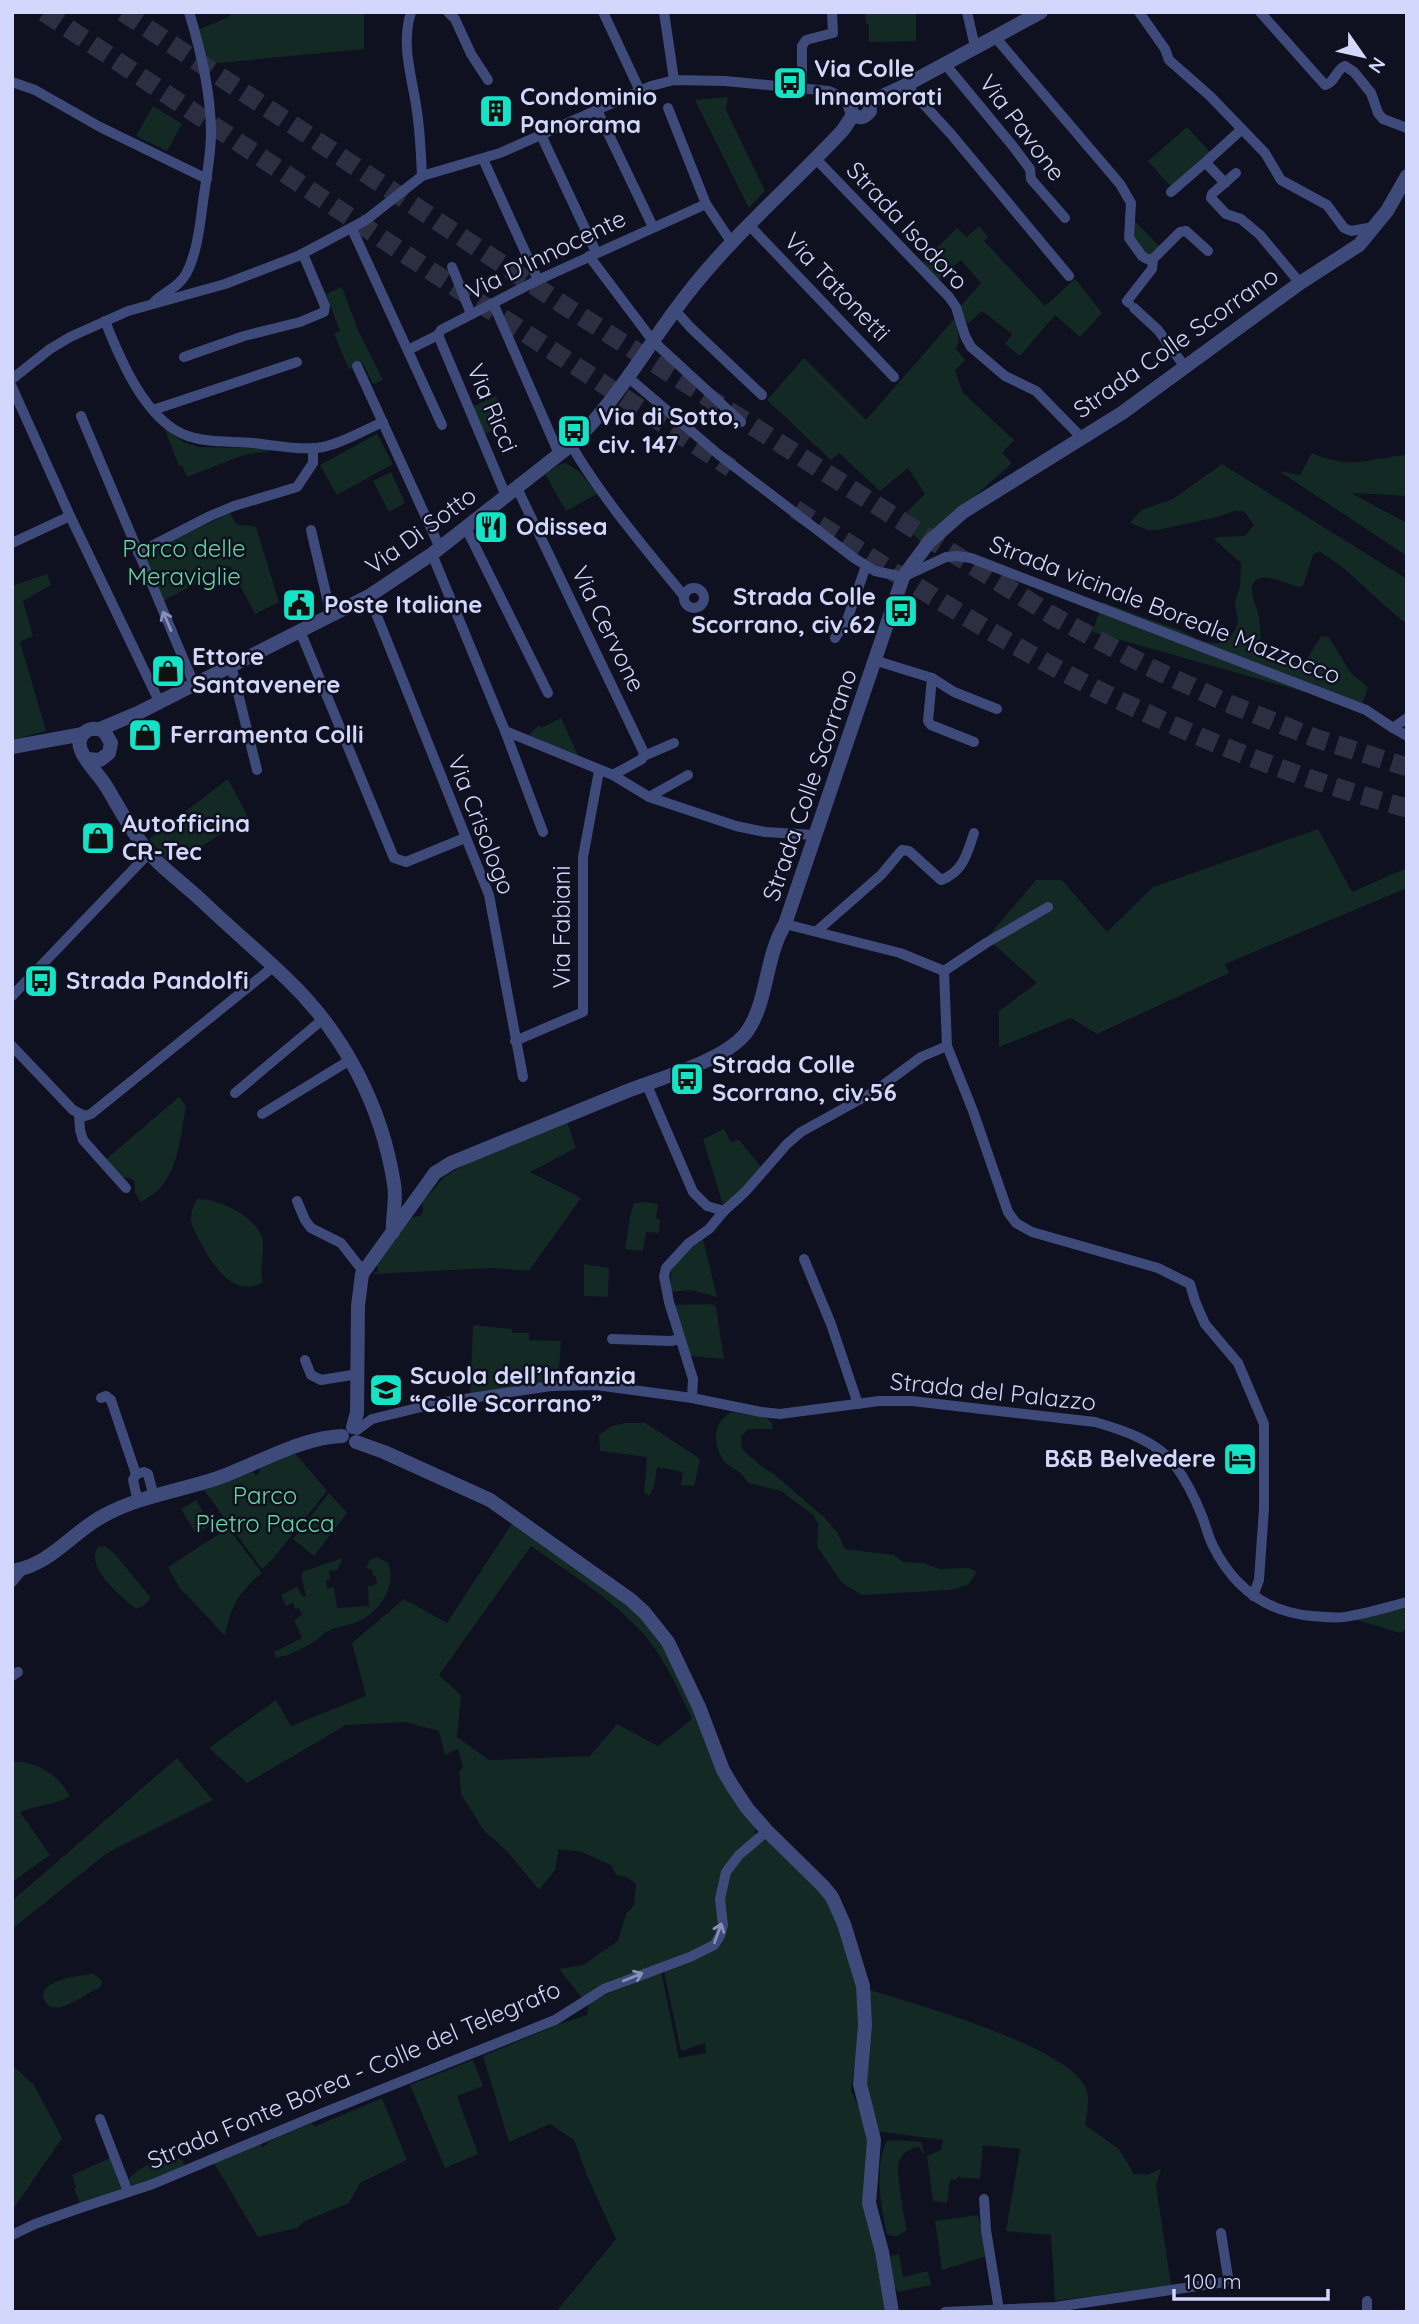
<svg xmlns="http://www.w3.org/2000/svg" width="1419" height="2324" viewBox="0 0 1419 2324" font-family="Quicksand,sans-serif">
  <rect width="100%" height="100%" fill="#0f1020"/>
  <g fill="#132923" fill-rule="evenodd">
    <polygon points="232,12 369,12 364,15 364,49 198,65 190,33 229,17"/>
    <polygon points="865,12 916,12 916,41 869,42 869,24 866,24"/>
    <polygon points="728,97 726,110 765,191 749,208 695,100"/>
    <polygon points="153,106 182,124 167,151 136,136"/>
    <polygon points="1187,127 1211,153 1172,188 1148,161"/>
    <polygon points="1133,219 1161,248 1154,256 1147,256 1134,240"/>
    <polygon points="979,226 988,237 984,241 1045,306 1075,279 1102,313 1080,337 1055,315 1020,356 1005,344 1012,334 982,311 968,324 959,308 981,283 961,260 938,281 921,264 957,228 967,237"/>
    <polygon points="342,287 358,330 383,380 373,384 363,363 349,369 334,334 340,331 326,294"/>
    <polygon points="956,317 959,341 956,349 965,360 955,370 963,393 1014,440 1002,453 1012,463 922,543 899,520 925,494 908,468 880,491 839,453 831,460 767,400 804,358 866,420"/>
    <polygon points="496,396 508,423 484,434 472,407"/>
    <polygon points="164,427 183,442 199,447 282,449 244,455 187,477 182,465 179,466"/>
    <polygon points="377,434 393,464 337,495 320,465"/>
    <path d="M1312,453C1354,471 1366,458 1407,455V496L1351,493L1407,523V556L1279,471L1300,475Z"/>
    <polygon points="566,463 581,473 597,494 566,511 545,474 559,465"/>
    <path d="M1222,464L1407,579V624C1376,601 1352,571 1319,551L1313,555L1303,586L1298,587C1286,583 1252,567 1252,590C1252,599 1257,608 1259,617C1261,628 1260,639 1261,650C1271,659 1293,665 1305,662L1321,636L1329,637L1350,672L1368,687L1361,708L1092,632L1103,602C1125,610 1147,619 1169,626C1186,631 1202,645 1220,643C1230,641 1234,631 1238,624L1235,602L1240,586L1241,563L1214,539L1218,537L1245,536L1254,525L1244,511H1235L1217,517L1158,530H1148L1130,523L1141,510L1173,499Z"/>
    <polygon points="391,472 405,503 389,512 373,481"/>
    <polygon points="230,513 236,524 256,527 279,602 255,614 230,566 161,602 142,555"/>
    <polygon points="47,574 51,585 23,601 33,636 20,642 46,731 12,740 12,586"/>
    <polygon points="561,718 579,757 529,735 539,725 541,728"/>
    <polygon points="228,779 248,817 191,853 184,844 167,860 149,839"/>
    <polygon points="1318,829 1352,892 1407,868 1407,888 1225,964 1229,973 1097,1034 1071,1018 999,1047 999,1011 1037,983 987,938 1036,880 1062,880 1107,932 1153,887"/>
    <path d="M179,1097L186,1106C181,1133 179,1168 159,1189C154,1194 147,1198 141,1202L135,1193V1182L130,1178L120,1177L105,1160Z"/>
    <polygon points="566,1119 576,1148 530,1172 581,1198 529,1271 494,1268 371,1274 378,1271 377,1264 407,1222 413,1217 420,1216 423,1211 422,1203 444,1177 467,1163"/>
    <polygon points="724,1129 731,1142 739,1140 762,1168 747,1186 723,1205 703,1139"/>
    <path d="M197,1199C218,1198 255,1216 262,1237C266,1251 258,1267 263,1282C236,1299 213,1267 202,1245C198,1237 192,1228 191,1220C191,1211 193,1207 197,1199Z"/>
    <polygon points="646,1202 658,1204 656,1218 660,1220 659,1233 646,1232 643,1251 625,1249 630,1217 634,1203"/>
    <polygon points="703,1239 717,1297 691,1290 671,1292 671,1269 690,1248"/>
    <polygon points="584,1264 609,1268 608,1297 584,1296"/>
    <polygon points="712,1304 716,1307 724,1359 690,1356 674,1305"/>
    <polygon points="473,1325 512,1329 512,1333 529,1333 529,1340 561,1341 558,1385 470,1396"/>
    <path d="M731,1412L767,1418L772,1423L773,1429H748L741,1437L742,1449L761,1466L774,1474L825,1518L837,1532L845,1549L894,1555L903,1562L923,1563L940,1569L969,1568L977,1572L968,1585L950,1590L862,1595L842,1583L817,1546L818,1524L813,1515L781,1491L748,1483C743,1473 737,1471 728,1465C718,1457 712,1436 719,1424C721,1420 727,1415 731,1412Z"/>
    <polygon points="624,1423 645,1423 696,1456 700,1460 694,1486 681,1485 683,1472 657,1467 654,1487 649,1496 644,1493 647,1457 600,1451 599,1435 612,1426"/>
    <polygon points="295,1453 327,1491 272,1560 262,1569 204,1490 253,1472 256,1475 259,1474 260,1468"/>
    <polygon points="329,1493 347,1513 314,1556 293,1539"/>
    <polygon points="196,1500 211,1525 196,1534 181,1509"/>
    <path d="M513,1522L632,1606L663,1644L755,1827V1837L767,1831L829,1899L860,1987V2025L851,2090L868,2128L871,2230L885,2312H556L616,2239L588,2178L574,2140L550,2124L509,2142L483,2056L562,2023L587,2015L589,2002L661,1971L679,2058L706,2053L705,2043L681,2051L663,1967L582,1998L559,1969L583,1965L618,1941L626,1914L634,1905L636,1884L626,1877L616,1875L611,1865L582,1852L559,1849L555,1870L539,1890L504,1848L484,1831L461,1794L459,1772L463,1768L458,1749L445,1755L439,1731L405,1722L346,1725L247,1783L209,1748L276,1700L291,1726L366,1696L352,1643L404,1599L447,1623ZM531,1546C569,1573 622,1605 650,1642C668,1665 679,1692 692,1719L658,1746L617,1724L590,1756L489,1760L457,1737L461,1695L439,1675Z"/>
    <path d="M228,1528L262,1573C238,1593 231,1606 225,1636L179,1587L168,1567Z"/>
    <path d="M105,1546L114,1553L151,1598L143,1606L136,1609C121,1596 84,1567 98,1547Z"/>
    <path d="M377,1557L388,1563C398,1584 379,1613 359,1621C349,1626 338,1626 328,1631C323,1633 320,1638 315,1641C303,1649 290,1655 276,1658L274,1652L302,1638L294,1620L302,1615L299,1608L295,1609L293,1603L286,1606L281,1595L297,1587L303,1597L306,1596L301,1575L304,1571L343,1558L337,1570L329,1571L330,1579L326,1580L327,1588L334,1587L337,1608L369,1606L368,1586L377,1584L376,1576H373L372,1570L366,1568L370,1560Z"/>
    <polygon points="1407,1602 1407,1629 1400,1633 1347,1617"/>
    <polygon points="177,1758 213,1800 107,1853 12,1929 12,1901"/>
    <path d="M12,1761C40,1763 56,1773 70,1796C58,1804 34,1806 20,1812L50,1855L12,1882Z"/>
    <path d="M94,1974L102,1981L101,1987C88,1992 76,2003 61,2007C46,2011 36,1994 50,1985C61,1978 81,1975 94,1974Z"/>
    <path d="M867,1989C914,2004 1066,2045 1086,2088C1090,2098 1087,2115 1085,2125L1119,2149L1134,2174L1148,2175L1161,2168L1156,2186L1171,2285L1055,2301L1051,2235L1006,2231L1020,2149L983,2145L980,2179L957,2177L956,2180L950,2179L947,2203L933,2201L927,2156L941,2150L943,2140L875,2131L864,2076Z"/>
    <polygon points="473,2060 483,2086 457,2096 478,2154 445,2168 410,2085"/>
    <polygon points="12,2065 34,2085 62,2138 12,2211"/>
    <polygon points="382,2098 407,2160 360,2183 349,2203 305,2221 297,2228 258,2237 214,2163 260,2144 262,2147 268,2144 267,2142 312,2123 314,2127"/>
    <path d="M895,2140L921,2142L925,2157L919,2147C909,2148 900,2154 898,2165C897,2173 904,2221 907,2229C901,2236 895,2238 887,2234C881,2207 874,2166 887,2141Z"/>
    <path d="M172,2156L182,2160L185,2166L134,2188L128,2180C136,2168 158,2160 172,2156Z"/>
    <polygon points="110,2158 121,2190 81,2206 74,2189 76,2188 72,2175"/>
    <polygon points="978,2215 987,2256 942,2270 935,2221"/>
    <polygon points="899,2254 903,2277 928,2271 931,2285 898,2292 894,2285 890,2256"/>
  </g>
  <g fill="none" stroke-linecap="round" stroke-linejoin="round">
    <g stroke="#2c2e41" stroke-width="19" stroke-dasharray="19 10" stroke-linecap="butt">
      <polyline points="44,12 408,256 731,468"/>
      <polyline points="123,12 565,306 895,517 1053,616 1149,667 1227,703 1315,738 1407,767"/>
      <path d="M795,509C903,578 1012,650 1129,705C1218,747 1312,783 1407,808"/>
    </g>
    <g stroke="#3e4a7a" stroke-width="10">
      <path d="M411,12C401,44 411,73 416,105C420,128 421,153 422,176"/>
      <polyline points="448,12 455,19 471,54 488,80"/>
      <polyline points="603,12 640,91"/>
      <polyline points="664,12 674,80"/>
      <polyline points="967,12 975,47"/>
      <polyline points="1139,12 1165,49 1169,60 1210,96 1265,153 1281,180 1327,205 1344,228 1351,231 1374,227"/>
      <path d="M1260,12L1325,85C1335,83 1336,69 1345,66L1354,72L1371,93L1378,113L1383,119L1407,128"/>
      <polyline points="995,37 1120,184 1131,203 1129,238 1142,256 1147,259 1153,259 1180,232 1186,231 1208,251"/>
      <polyline points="945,64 1012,145 1030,169 1031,179 1065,218"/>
      <polyline points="12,82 35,90 100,127 207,179"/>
      <polyline points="906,85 951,134 1069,276"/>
      <polyline points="802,88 802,46 806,40 833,33 832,12"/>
      <polyline points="668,108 706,204 732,243"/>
      <polyline points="597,110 653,227"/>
      <polyline points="541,135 596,252"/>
      <polyline points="483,159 538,280"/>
      <polyline points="816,159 949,297 956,307 965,336 971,347 1005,376 1036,391 1082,438"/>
      <polyline points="1236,173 1212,194 1211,198 1226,214 1241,219 1260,235 1300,283"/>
      <polyline points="1225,183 1207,164 1208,160 1242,129"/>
      <polyline points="1171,192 1208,160"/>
      <polyline points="749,225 894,377"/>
      <polyline points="352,229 442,425"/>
      <polyline points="589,256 653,341 741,422"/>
      <polyline points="452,267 471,314"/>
      <path d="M154,302C164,292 179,287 186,274C197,254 200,225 203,202C206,179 211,156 211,133C211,92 201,51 189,12"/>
      <polyline points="493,303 559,454"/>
      <polyline points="1129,303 1127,301 1152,269 1153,259"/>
      <polyline points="1134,308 1158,330 1185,367"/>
      <polyline points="675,310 690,327 762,395"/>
      <path d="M105,321C120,359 146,422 188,436C208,443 232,441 253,443C273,445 303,451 323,447C343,443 364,430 383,422"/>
      <polyline points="438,335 506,496"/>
      <polyline points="408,350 438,335 441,330 538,280 706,204"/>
      <polyline points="184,357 244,336 300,322 324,312 325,306 303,254"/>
      <polyline points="357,366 440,548"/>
      <polyline points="629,378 718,454 854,558 875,571 903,577 946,557 957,556 971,558 1366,710 1393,728 1407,718"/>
      <polyline points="12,379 50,349 70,337 128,311 225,284 298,256 366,220 422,176 500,153 651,86 674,80 725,81 829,91 852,101"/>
      <polyline points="12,387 70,516 159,701"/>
      <polyline points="153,410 297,362"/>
      <polyline points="81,416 194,684"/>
      <path d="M571,445C603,499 644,547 684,596"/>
      <polyline points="517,488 644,753 642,759 613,775"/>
      <polyline points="466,528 548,693"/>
      <polyline points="311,530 331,615"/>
      <polyline points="12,543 70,516"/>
      <polyline points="138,553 210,516 234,506 297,487 313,463 313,448"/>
      <polyline points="432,554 505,731 613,775 649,797 736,826 765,832 815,835"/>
      <circle cx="694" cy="598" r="10"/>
      <polyline points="369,596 489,895 523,1077"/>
      <polyline points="300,631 394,858 406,862 465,838"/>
      <polyline points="835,638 847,620 866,566"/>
      <polyline points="877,661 932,678 954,692 997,709"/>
      <polyline points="231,665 257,770"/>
      <polyline points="932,678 928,721 931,725 974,742"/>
      <polyline points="1393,728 1407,736"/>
      <polyline points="505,731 543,832"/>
      <polyline points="644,756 674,743"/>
      <polyline points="649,797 688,775"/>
      <polyline points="1048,907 986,943 944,971 947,1046 973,1111 1008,1212 1016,1223 1032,1232 1158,1268 1190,1284 1195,1301 1205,1324 1238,1363 1264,1424 1264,1508 1259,1580 1253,1596"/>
      <polyline points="785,924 900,953 944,971"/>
      <path d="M818,930L881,875L902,850L909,851L941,880C963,872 967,854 974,833"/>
      <polyline points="12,996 149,853"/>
      <polyline points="515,1041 583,1012 583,857 599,771"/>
      <polyline points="12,1046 73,1110 85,1116 91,1114 273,967"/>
      <polyline points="646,1083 693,1192 707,1206 724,1211"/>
      <polyline points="235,1093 322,1020"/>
      <polyline points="79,1114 80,1130 83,1140 126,1188"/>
      <polyline points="262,1114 350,1060"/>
      <polyline points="297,1201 305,1220 311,1228 341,1243 363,1271"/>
      <polyline points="804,1259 831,1324 858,1404"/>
      <polyline points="612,1339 671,1341 680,1339"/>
      <polyline points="305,1360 311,1375 321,1380 358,1374"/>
      <polyline points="101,1398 106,1396 111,1400 136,1474"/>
      <polyline points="692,1398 693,1379 669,1302 664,1276 666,1268 689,1243 709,1229 724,1211 745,1192 787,1144 801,1132 875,1091 921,1057 947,1046"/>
      <path d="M357,1430L372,1419L438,1403L551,1386L596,1385L692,1398L761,1412L780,1414L879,1401H912L1095,1422C1123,1430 1156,1441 1174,1464C1186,1480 1195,1498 1202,1516C1206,1526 1208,1536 1213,1546C1234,1588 1266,1612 1312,1616C1325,1617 1338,1619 1350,1616C1369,1613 1388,1607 1407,1602"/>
      <polyline points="138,1502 133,1480 136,1474 144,1472 148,1474 154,1497"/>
      <polyline points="12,1582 23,1569"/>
      <polyline points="12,1676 18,1672"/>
      <polyline points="100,2119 128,2192"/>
      <polyline points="984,2199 986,2230 999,2310"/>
      <polyline points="12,2235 35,2224 80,2208 153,2184 315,2116 555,2020 604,1989 690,1957 714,1945 720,1936 723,1925 720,1899 726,1872 739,1855 767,1831"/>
      <polyline points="1367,2301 1367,2312"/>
      <polyline points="945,2312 1055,2307 1225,2282 1228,2277 1221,2233"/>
    </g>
    <g stroke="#3e4a7a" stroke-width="14">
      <polyline points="869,102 906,85 1041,12"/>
      <polyline points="853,115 850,106 854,98 861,97 869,102"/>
      <path d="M853,115C859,119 865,118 870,111L869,102"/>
      <path d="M100,729L138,713L369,596L432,554L571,445C618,400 648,344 688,293C734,234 792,185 843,130L853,115"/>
      <polyline points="12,747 83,734"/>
      <path d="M87,759L100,760L109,753L111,743L104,731C97,728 90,727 84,733C68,747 98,772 106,786C118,806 129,827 143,845C158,866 182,882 201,900C229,927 259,952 287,979C344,1033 382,1107 394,1184C397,1200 392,1216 393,1232"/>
      <path d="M353,1427L357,1413L358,1306L362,1274L435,1173L451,1163C508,1140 564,1117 620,1094C655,1079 728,1061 748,1030C768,1000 765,957 785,924L903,577L929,542L963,512L1122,413L1300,283L1359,245L1387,211L1407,176"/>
      <polyline points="356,1442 384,1452 490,1500 631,1600 645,1613 668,1642 699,1707 723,1770 733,1787 747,1808 767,1831 823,1886 832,1897 844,1924 863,1986 865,2025 860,2084 874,2140 869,2203 882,2252 892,2312"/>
      <path d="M12,1571C52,1564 70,1534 103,1516C137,1497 178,1491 215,1479C256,1465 298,1438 342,1436"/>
    </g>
  </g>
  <defs><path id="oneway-shaft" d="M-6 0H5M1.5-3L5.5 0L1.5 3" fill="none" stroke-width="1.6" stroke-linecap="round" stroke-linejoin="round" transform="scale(1.75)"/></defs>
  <g stroke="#8890ba">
    <use href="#oneway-shaft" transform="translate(167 621) rotate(-113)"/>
    <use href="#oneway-shaft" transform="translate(718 1933) rotate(-70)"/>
    <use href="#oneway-shaft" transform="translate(633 1977) rotate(-22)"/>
  </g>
  <defs>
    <g id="bus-square" transform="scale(1.75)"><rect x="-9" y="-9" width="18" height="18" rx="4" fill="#15e3c6" stroke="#0f1020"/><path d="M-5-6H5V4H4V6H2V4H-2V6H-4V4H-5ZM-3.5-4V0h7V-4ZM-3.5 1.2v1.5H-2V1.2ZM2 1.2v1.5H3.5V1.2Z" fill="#111"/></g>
    <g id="building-square" transform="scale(1.75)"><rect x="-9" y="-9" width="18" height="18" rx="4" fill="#15e3c6" stroke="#0f1020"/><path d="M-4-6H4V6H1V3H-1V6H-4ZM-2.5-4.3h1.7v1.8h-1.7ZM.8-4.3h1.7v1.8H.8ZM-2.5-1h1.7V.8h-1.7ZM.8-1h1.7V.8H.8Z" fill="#111"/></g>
    <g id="restaurant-square" transform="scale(1.75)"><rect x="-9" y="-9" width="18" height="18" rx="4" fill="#15e3c6" stroke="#0f1020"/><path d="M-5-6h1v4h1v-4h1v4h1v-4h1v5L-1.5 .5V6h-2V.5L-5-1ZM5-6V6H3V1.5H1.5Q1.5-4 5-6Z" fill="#111"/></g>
    <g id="civic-square" transform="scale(1.75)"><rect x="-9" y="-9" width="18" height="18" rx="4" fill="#15e3c6" stroke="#0f1020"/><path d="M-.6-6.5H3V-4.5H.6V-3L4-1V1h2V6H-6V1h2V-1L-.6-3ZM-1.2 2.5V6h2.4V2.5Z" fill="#111"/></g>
    <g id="shop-square" transform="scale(1.75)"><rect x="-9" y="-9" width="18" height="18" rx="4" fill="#15e3c6" stroke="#0f1020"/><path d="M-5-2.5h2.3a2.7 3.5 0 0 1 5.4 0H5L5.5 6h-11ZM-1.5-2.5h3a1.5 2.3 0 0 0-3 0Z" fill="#111"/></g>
    <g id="school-square" transform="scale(1.75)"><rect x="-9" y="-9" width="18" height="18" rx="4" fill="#15e3c6" stroke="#0f1020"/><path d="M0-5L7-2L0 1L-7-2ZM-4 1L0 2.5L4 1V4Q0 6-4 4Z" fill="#111"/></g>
    <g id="hotel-square" transform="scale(1.75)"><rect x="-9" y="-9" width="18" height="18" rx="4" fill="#15e3c6" stroke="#0f1020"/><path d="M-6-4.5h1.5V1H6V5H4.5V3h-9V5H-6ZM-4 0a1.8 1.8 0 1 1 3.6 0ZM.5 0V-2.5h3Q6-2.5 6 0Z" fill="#111"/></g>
  </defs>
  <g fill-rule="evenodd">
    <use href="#bus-square" x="790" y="83"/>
    <use href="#building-square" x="496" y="111"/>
    <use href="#bus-square" x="574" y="431"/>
    <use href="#restaurant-square" x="491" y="527"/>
    <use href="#civic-square" x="299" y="605"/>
    <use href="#bus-square" x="901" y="611"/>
    <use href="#shop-square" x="168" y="671"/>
    <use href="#shop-square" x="145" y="735"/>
    <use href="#shop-square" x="98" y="838"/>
    <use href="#bus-square" x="41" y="981"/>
    <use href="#bus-square" x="687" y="1079"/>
    <use href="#school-square" x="386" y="1390"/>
    <use href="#hotel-square" x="1240" y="1459"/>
  </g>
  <g text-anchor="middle" stroke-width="5" stroke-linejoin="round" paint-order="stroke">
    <g font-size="24" font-weight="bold" fill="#d2d7fb" stroke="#0f1020" text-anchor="start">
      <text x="814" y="77">Via Colle<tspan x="814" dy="28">Innamorati</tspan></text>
      <text x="520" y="105">Condominio<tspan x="520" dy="28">Panorama</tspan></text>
      <text x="598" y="425">Via di Sotto,<tspan x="598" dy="28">civ. 147</tspan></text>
      <text x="516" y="535">Odissea</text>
      <text x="876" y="605" text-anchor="end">Strada Colle<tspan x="876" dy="28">Scorrano, civ.62</tspan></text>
      <text x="324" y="613">Poste Italiane</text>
      <text x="192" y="665">Ettore<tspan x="192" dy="28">Santavenere</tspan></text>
      <text x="170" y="743">Ferramenta Colli</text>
      <text x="122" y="832">Autofficina<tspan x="122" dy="28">CR-Tec</tspan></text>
      <text x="66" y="989">Strada Pandolfi</text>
      <text x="712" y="1073">Strada Colle<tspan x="712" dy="28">Scorrano, civ.56</tspan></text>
      <text x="410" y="1384">Scuola dell’Infanzia<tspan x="410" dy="28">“Colle Scorrano”</tspan></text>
      <text x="1216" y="1467" text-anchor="end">B&amp;B Belvedere</text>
    </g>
    <g font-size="24" fill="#d2d7fb" stroke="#0f1020">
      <text transform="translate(1022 128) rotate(53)" y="8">Via Pavone</text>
      <text transform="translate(907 226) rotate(47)" y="8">Strada Isodoro</text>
      <text transform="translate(546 255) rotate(-26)" y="8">Via D'Innocente</text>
      <text transform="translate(837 287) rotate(46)" y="8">Via Tatonetti</text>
      <text transform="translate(1176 343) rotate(-35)" y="8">Strada Colle Scorrano</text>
      <text transform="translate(492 408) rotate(67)" y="8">Via Ricci</text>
      <text transform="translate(421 531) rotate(-36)" y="8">Via Di Sotto</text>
      <text transform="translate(1165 610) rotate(21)" y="8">Strada vicinale Boreale Mazzocco</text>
      <text transform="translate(608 629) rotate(64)" y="8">Via Cervone</text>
      <text transform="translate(810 785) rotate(-71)" y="8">Strada Colle Scorrano</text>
      <text transform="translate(481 825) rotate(69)" y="8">Via Crisologo</text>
      <text transform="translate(562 927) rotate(-90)" y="8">Via Fabiani</text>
      <text transform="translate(993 1392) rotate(6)" y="8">Strada del Palazzo</text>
      <text transform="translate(354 2075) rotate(-23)" y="8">Strada Fonte Borea - Colle del Telegrafo</text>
    </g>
    <g font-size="24" fill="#65d49d" stroke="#0f1020">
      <text x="184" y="557">Parco delle<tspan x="184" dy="28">Meraviglie</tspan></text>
      <text x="265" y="1504">Parco<tspan x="265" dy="28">Pietro Pacca</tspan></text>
    </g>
  </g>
  <rect width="1419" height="2324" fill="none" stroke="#d2d7fb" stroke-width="28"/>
  <g transform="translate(1363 56) rotate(124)" stroke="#0f1020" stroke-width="5" paint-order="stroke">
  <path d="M0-5L12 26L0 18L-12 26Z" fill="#d2d7fb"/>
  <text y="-10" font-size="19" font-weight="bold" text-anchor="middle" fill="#d2d7fb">N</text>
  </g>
  <path d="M1174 2289v10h154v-10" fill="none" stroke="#d2d7fb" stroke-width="3.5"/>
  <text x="1184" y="2289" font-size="21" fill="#d2d7fb" stroke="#0f1020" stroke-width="5" paint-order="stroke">100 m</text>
</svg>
